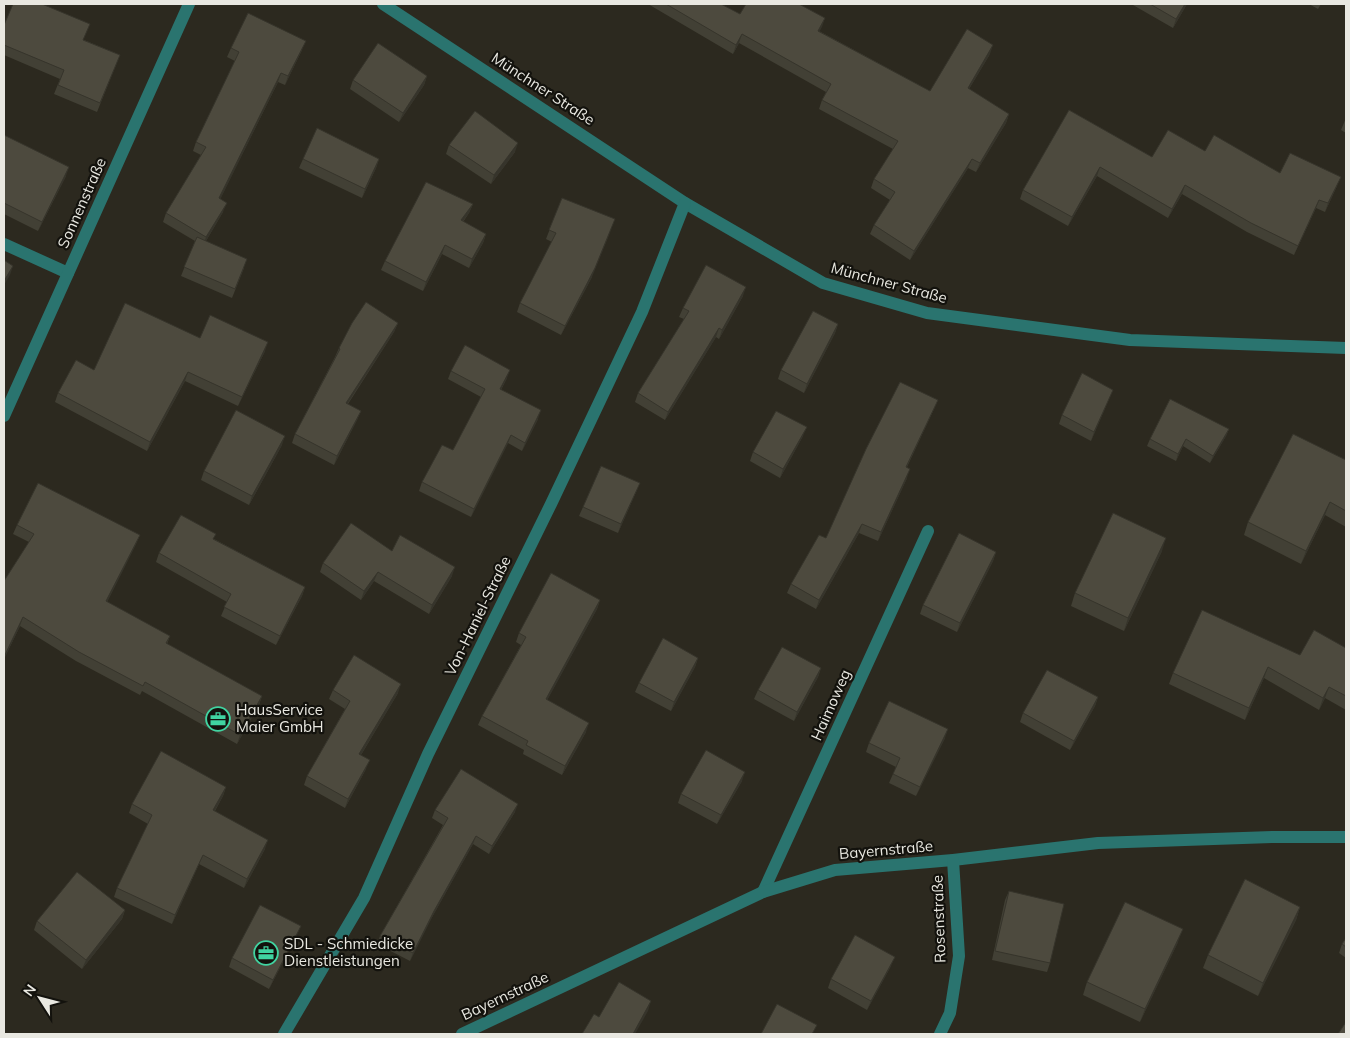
<svg xmlns="http://www.w3.org/2000/svg" width="1350" height="1038" viewBox="0 0 1350 1038" font-family="Mulish,sans-serif">
  <rect width="100%" height="100%" fill="#2c291f"/>
  <g fill="none" stroke-linecap="round" stroke-linejoin="round">
    <g stroke="#2a746f" stroke-width="12">
      <polyline points="383,4 685,203 823,283 927,313 1130,340 1346,348"/>
      <polyline points="4,244 68,273"/>
      <polyline points="4,416 189,4"/>
      <polyline points="763,892 928,531"/>
      <polyline points="284,1034 364,898 428,754 551,504 642,312 685,203"/>
      <polyline points="462,1034 763,892 835,870 953,860 1098,843 1272,837 1346,837"/>
      <polyline points="940,1034 950,1013 959,956 953,860"/>
    </g>
  </g>
  <g fill="#424035">
    <polygon points="648,4 721,4 740,14 825,18 819,31 930,91 990,54 969,89 1009,114 1006,123 976,172 968,168 910,260 870,234 874,225 890,200 871,188 874,179 893,149 819,109 822,100 826,92 739,43 733,54"/>
    <polygon points="1134,4 1187,4 1173,28 1133,5"/>
    <polygon points="1309,4 1321,4 1318,9"/>
    <polygon points="4,25 84,40 120,55 97,112 54,94 60,79 4,55"/>
    <polygon points="231,48 302,50 285,85 278,82 220,199 223,212 206,241 244,268 232,298 181,276 195,241 163,222 166,213 201,155 193,151 196,142 235,61 227,57"/>
    <polygon points="427,76 424,85 399,122 350,89 353,80"/>
    <polygon points="1069,110 1152,157 1205,151 1280,173 1337,186 1325,212 1316,208 1294,255 1247,232 1182,194 1168,218 1097,176 1068,226 1020,199 1023,190"/>
    <polygon points="1346,118 1346,133 1341,130"/>
    <polygon points="4,135 66,176 38,231 4,214"/>
    <polygon points="449,145 515,152 491,184 446,154"/>
    <polygon points="303,159 379,159 376,168 362,198 299,168"/>
    <polygon points="562,198 592,277 561,335 517,312 520,303 552,242 546,239"/>
    <polygon points="473,204 469,213 463,222 486,234 483,243 469,268 442,254 423,291 381,270 385,261"/>
    <polygon points="743,296 719,339 716,337 665,420 635,402 638,393 684,319 679,317 683,308"/>
    <polygon points="398,323 394,332 348,404 361,411 357,420 334,465 292,443 295,434 335,357 339,348"/>
    <polygon points="838,324 835,333 804,393 778,379 781,370"/>
    <polygon points="200,338 265,351 238,406 185,381 147,451 55,402 58,393 94,370"/>
    <polygon points="451,371 507,378 501,390 538,419 522,451 508,443 471,517 419,491 422,482 453,450 481,397 448,379"/>
    <polygon points="1109,399 1091,441 1059,424 1062,415"/>
    <polygon points="938,400 934,409 907,467 907,478 878,541 859,533 816,609 787,593 791,584 826,538"/>
    <polygon points="1229,429 1226,436 1210,463 1183,446 1176,461 1147,446 1150,439"/>
    <polygon points="803,436 780,478 750,461 753,452"/>
    <polygon points="282,445 249,505 201,480 204,471"/>
    <polygon points="1346,460 1346,527 1325,515 1301,564 1244,535 1248,522"/>
    <polygon points="640,483 618,533 579,516 583,507"/>
    <polygon points="17,525 140,535 136,544 107,602 170,636 167,644 262,696 259,705 237,744 142,691 140,695 76,661 20,626 4,659 4,581 29,542 13,534"/>
    <polygon points="214,539 305,587 302,596 276,645 221,616 227,602 156,562 159,553"/>
    <polygon points="392,551 452,576 429,614 374,581 361,600 320,572 323,563"/>
    <polygon points="1162,551 1124,631 1071,606 1075,593"/>
    <polygon points="996,552 993,561 957,632 920,614 923,605"/>
    <polygon points="600,600 597,609 547,700 586,732 562,775 523,754 524,750 478,725 482,716 521,645 516,642 519,633"/>
    <polygon points="1346,648 1346,710 1325,698 1319,710 1264,678 1245,720 1169,684 1173,673"/>
    <polygon points="698,658 695,667 671,711 635,692 639,683"/>
    <polygon points="821,668 818,677 794,721 754,699 758,690"/>
    <polygon points="333,690 398,693 361,755 366,769 345,808 304,785 307,776 345,709 329,699"/>
    <polygon points="1098,697 1095,706 1070,750 1020,722 1023,713"/>
    <polygon points="945,738 916,796 889,783 896,767 866,752 869,743"/>
    <polygon points="742,781 717,824 678,803 681,794"/>
    <polygon points="226,787 223,796 215,811 265,849 244,888 199,864 172,924 114,897 117,888 148,824 129,813 132,804"/>
    <polygon points="435,810 515,812 489,854 473,844 431,919 410,961 377,944 380,936 443,825 432,818"/>
    <polygon points="1009,891 1050,963 1047,972 992,960 1005,900"/>
    <polygon points="1300,907 1296,920 1258,996 1203,968 1208,955"/>
    <polygon points="125,910 122,919 82,969 34,930 37,921"/>
    <polygon points="297,935 269,989 229,967 232,958"/>
    <polygon points="1346,938 1346,958 1339,953 1342,944"/>
    <polygon points="1178,942 1140,1022 1083,995 1087,982"/>
    <polygon points="891,966 867,1010 828,988 831,979"/>
  </g>
  <g fill="#36342b">
    <polygon points="1185,4 1187,4 1173,28 1176,19"/>
    <polygon points="825,18 822,27 815,40 818,31"/>
    <polygon points="742,34 739,43 733,54 736,45"/>
    <polygon points="306,41 302,50 285,85 288,76"/>
    <polygon points="993,45 990,54 964,97 968,88"/>
    <polygon points="281,73 278,82 216,208 219,198"/>
    <polygon points="427,76 424,85 399,122 403,113"/>
    <polygon points="1009,114 1006,123 976,172 980,163"/>
    <polygon points="518,143 515,152 491,184 494,175"/>
    <polygon points="379,159 376,168 362,198 365,189"/>
    <polygon points="972,159 968,168 910,260 914,251"/>
    <polygon points="69,167 66,176 38,231 42,222"/>
    <polygon points="1100,167 1097,176 1068,226 1072,217"/>
    <polygon points="1341,177 1337,186 1325,212 1328,203"/>
    <polygon points="1185,185 1182,194 1168,218 1172,209"/>
    <polygon points="1319,200 1316,208 1294,255 1298,246"/>
    <polygon points="227,203 223,212 203,246 206,237"/>
    <polygon points="473,204 469,213 457,229 461,220"/>
    <polygon points="612,228 592,277 561,335 565,326"/>
    <polygon points="486,234 483,243 469,268 472,259"/>
    <polygon points="445,245 442,254 423,291 426,282"/>
    <polygon points="13,266 10,275 4,285 4,281"/>
    <polygon points="746,287 743,296 719,339 722,330"/>
    <polygon points="398,323 394,332 342,412 346,403"/>
    <polygon points="838,324 835,333 804,393 807,384"/>
    <polygon points="719,328 716,337 665,420 668,412"/>
    <polygon points="268,342 265,351 238,406 242,397"/>
    <polygon points="510,370 507,378 497,397 500,389"/>
    <polygon points="188,372 185,381 147,451 150,442"/>
    <polygon points="1113,390 1109,399 1091,441 1094,432"/>
    <polygon points="938,400 934,409 902,476 906,467"/>
    <polygon points="541,410 538,419 522,451 525,443"/>
    <polygon points="361,411 357,420 334,465 337,456"/>
    <polygon points="807,427 803,436 780,478 783,469"/>
    <polygon points="1229,429 1226,436 1210,463 1213,456"/>
    <polygon points="511,435 508,443 471,517 474,509"/>
    <polygon points="285,436 282,445 249,505 252,496"/>
    <polygon points="1186,439 1183,446 1176,461 1178,454"/>
    <polygon points="910,469 907,478 878,541 881,532"/>
    <polygon points="640,483 636,492 618,533 621,524"/>
    <polygon points="1330,502 1325,515 1301,564 1306,551"/>
    <polygon points="862,524 859,533 816,609 819,600"/>
    <polygon points="140,535 136,544 103,610 106,601"/>
    <polygon points="1166,538 1162,551 1124,631 1128,618"/>
    <polygon points="996,552 993,561 957,632 960,623"/>
    <polygon points="455,567 452,576 429,614 432,605"/>
    <polygon points="378,572 374,581 361,600 364,591"/>
    <polygon points="305,587 302,596 276,645 280,636"/>
    <polygon points="600,600 597,609 543,708 546,699"/>
    <polygon points="23,617 20,626 4,659 4,657"/>
    <polygon points="698,658 695,667 671,711 674,702"/>
    <polygon points="1268,667 1264,678 1245,720 1249,708"/>
    <polygon points="821,668 818,677 794,721 797,712"/>
    <polygon points="401,684 398,693 356,763 359,754"/>
    <polygon points="1329,687 1325,698 1319,710 1323,698"/>
    <polygon points="262,696 259,705 237,744 240,735"/>
    <polygon points="1098,697 1095,706 1070,750 1074,741"/>
    <polygon points="589,723 586,732 562,775 565,766"/>
    <polygon points="948,729 945,738 916,796 920,787"/>
    <polygon points="370,760 366,769 345,808 348,799"/>
    <polygon points="745,772 742,781 717,824 721,815"/>
    <polygon points="226,787 223,796 210,819 213,810"/>
    <polygon points="518,804 515,812 489,854 492,846"/>
    <polygon points="476,836 473,844 431,919 410,961 413,953 434,911"/>
    <polygon points="268,840 265,849 244,888 247,879"/>
    <polygon points="203,855 199,864 172,924 175,915"/>
    <polygon points="1300,907 1296,920 1258,996 1263,983"/>
    <polygon points="125,910 122,919 82,969 86,960"/>
    <polygon points="301,926 297,935 269,989 273,980"/>
    <polygon points="1183,929 1178,942 1140,1022 1145,1009"/>
    <polygon points="895,957 891,966 867,1010 871,1001"/>
    <polygon points="651,1001 648,1011 635,1034 633,1034"/>
  </g>
  <g fill="#4d4a3e" stroke="#36342b">
    <polygon points="13,4 42,4 90,24 83,40 120,55 100,103 58,85 64,70 4,45 4,25"/>
    <polygon points="666,4 721,4 740,14 746,4 799,4 825,18 818,31 930,91 967,29 993,45 968,88 1009,114 980,163 972,159 914,251 874,225 895,192 874,179 898,141 822,100 831,84 742,34 736,45"/>
    <polygon points="1150,4 1185,4 1176,19"/>
    <polygon points="248,13 306,41 288,76 281,73 219,198 227,203 206,237 166,213 206,147 196,142 239,52 231,48"/>
    <polygon points="378,43 427,76 403,113 353,80"/>
    <polygon points="1069,110 1152,157 1168,130 1205,151 1214,135 1280,173 1290,153 1341,177 1328,203 1319,200 1298,246 1251,223 1185,185 1172,209 1100,167 1072,217 1023,190"/>
    <polygon points="475,111 518,143 494,175 449,145"/>
    <polygon points="317,128 379,159 365,189 303,159"/>
    <polygon points="4,135 69,167 42,222 4,203"/>
    <polygon points="426,182 473,204 461,220 486,234 472,259 445,245 426,282 385,261"/>
    <polygon points="562,198 615,219 595,268 565,326 520,303 556,233 549,230"/>
    <polygon points="197,237 247,259 235,289 184,267"/>
    <polygon points="4,260 13,266 4,281"/>
    <polygon points="706,265 746,287 722,330 719,328 668,412 638,393 689,311 683,308"/>
    <polygon points="366,302 398,323 346,403 361,411 337,456 295,434 340,349 339,348 352,323"/>
    <polygon points="125,303 200,338 210,315 268,342 242,397 188,372 150,442 58,393 76,360 94,370"/>
    <polygon points="813,311 838,324 807,384 781,370"/>
    <polygon points="465,345 510,370 500,389 541,410 525,443 511,435 474,509 422,482 442,445 453,450 485,389 451,371"/>
    <polygon points="1082,373 1113,390 1094,432 1062,415"/>
    <polygon points="900,382 938,400 906,467 910,469 881,532 862,524 819,600 791,584 819,535 826,538 866,449"/>
    <polygon points="1170,399 1229,429 1213,456 1186,439 1178,454 1150,439"/>
    <polygon points="236,410 285,436 252,496 204,471"/>
    <polygon points="776,411 807,427 783,469 753,452"/>
    <polygon points="1293,434 1346,460 1346,511 1330,502 1306,551 1248,522"/>
    <polygon points="601,466 640,483 621,524 583,507"/>
    <polygon points="38,483 140,535 106,601 170,636 166,643 262,696 240,735 145,682 143,686 79,652 23,617 4,657 4,581 34,534 17,525"/>
    <polygon points="1113,513 1166,538 1128,618 1075,593"/>
    <polygon points="181,515 216,534 213,539 305,587 280,636 224,607 231,594 159,553"/>
    <polygon points="351,523 392,551 400,535 455,567 432,605 378,572 364,591 323,563"/>
    <polygon points="959,533 996,552 960,623 923,605"/>
    <polygon points="551,573 600,600 546,699 589,723 565,766 526,745 528,741 482,716 526,637 519,633"/>
    <polygon points="1202,610 1300,655 1314,630 1346,648 1346,696 1329,687 1323,698 1268,667 1249,708 1173,673"/>
    <polygon points="663,638 698,658 674,702 639,683"/>
    <polygon points="782,647 821,668 797,712 758,690"/>
    <polygon points="354,655 401,684 359,754 370,760 348,799 307,776 350,701 333,690"/>
    <polygon points="1047,670 1098,697 1074,741 1023,713"/>
    <polygon points="889,701 948,729 920,787 893,774 900,758 869,743"/>
    <polygon points="706,750 745,772 721,815 681,794"/>
    <polygon points="161,751 226,787 213,810 268,840 247,879 203,855 175,915 117,888 152,815 132,804"/>
    <polygon points="461,769 518,804 492,846 476,836 434,911 413,953 380,936 448,818 435,810"/>
    <polygon points="77,872 125,910 86,960 37,921"/>
    <polygon points="1245,879 1300,907 1263,983 1208,955"/>
    <polygon points="1009,891 1064,904 1050,963 995,951"/>
    <polygon points="1125,902 1183,929 1145,1009 1087,982"/>
    <polygon points="260,905 301,926 273,980 232,958"/>
    <polygon points="855,935 895,957 871,1001 831,979"/>
    <polygon points="1346,938 1346,947 1342,944"/>
    <polygon points="619,982 651,1001 633,1034 582,1034 594,1014 599,1017"/>
    <polygon points="777,1004 817,1025 812,1034 761,1034"/>
    <polygon points="1346,1022 1346,1034 1338,1034"/>
  </g>
  <defs>
    <g id="office-ring" transform="scale(1.25)"><circle r="9.5" fill="#13120d" stroke="#40d4a1" stroke-width="1.5"/><path d="M-6-3h4V-5.5h4V-3h4V5H-6ZM-1-4.5V-3h2v-1.5ZM-6 0V1H6V0Z" fill="#40d4a1"/></g>
  </defs>
  <g fill-rule="evenodd">
    <use href="#office-ring" x="218" y="719"/>
    <use href="#office-ring" x="266" y="953"/>
  </g>
  <g text-anchor="middle" stroke-width="4.5" stroke-linejoin="round" paint-order="stroke">
    <g font-size="15" fill="#e9e8e1" stroke="#13120d">
      <text transform="translate(543 89) rotate(33)" y="5">Münchner Straße</text>
      <text transform="translate(82 203) rotate(-66)" y="5">Sonnenstraße</text>
      <text transform="translate(889 283) rotate(15)" y="5">Münchner Straße</text>
      <text transform="translate(478 616) rotate(-64)" y="5">Von-Haniel-Straße</text>
      <text transform="translate(831 705) rotate(-66)" y="5">Haimoweg</text>
      <text transform="translate(886 850) rotate(-5)" y="5">Bayernstraße</text>
      <text transform="translate(939 919) rotate(-92)" y="5">Rosenstraße</text>
      <text transform="translate(505 996) rotate(-25)" y="5">Bayernstraße</text>
    </g>
    <g font-size="15" fill="#e9e8e1" stroke="#13120d" text-anchor="start">
      <text x="236" y="715">HausService<tspan x="236" dy="17">Maier GmbH</tspan></text>
      <text x="284" y="949">SDL - Schmiedicke<tspan x="284" dy="17">Dienstleistungen</tspan></text>
    </g>
  </g>
  <rect width="1350" height="1038" fill="none" stroke="#e9e8e1" stroke-width="10"/>
  <g transform="translate(40 998) rotate(306)" stroke="#13120d" stroke-width="4" paint-order="stroke">
  <path d="M0-4L9 19L0 12L-9 19Z" fill="#e9e8e1"/>
  <text y="-8" font-size="14" font-weight="bold" text-anchor="middle" fill="#e9e8e1">N</text>
  </g>
</svg>
